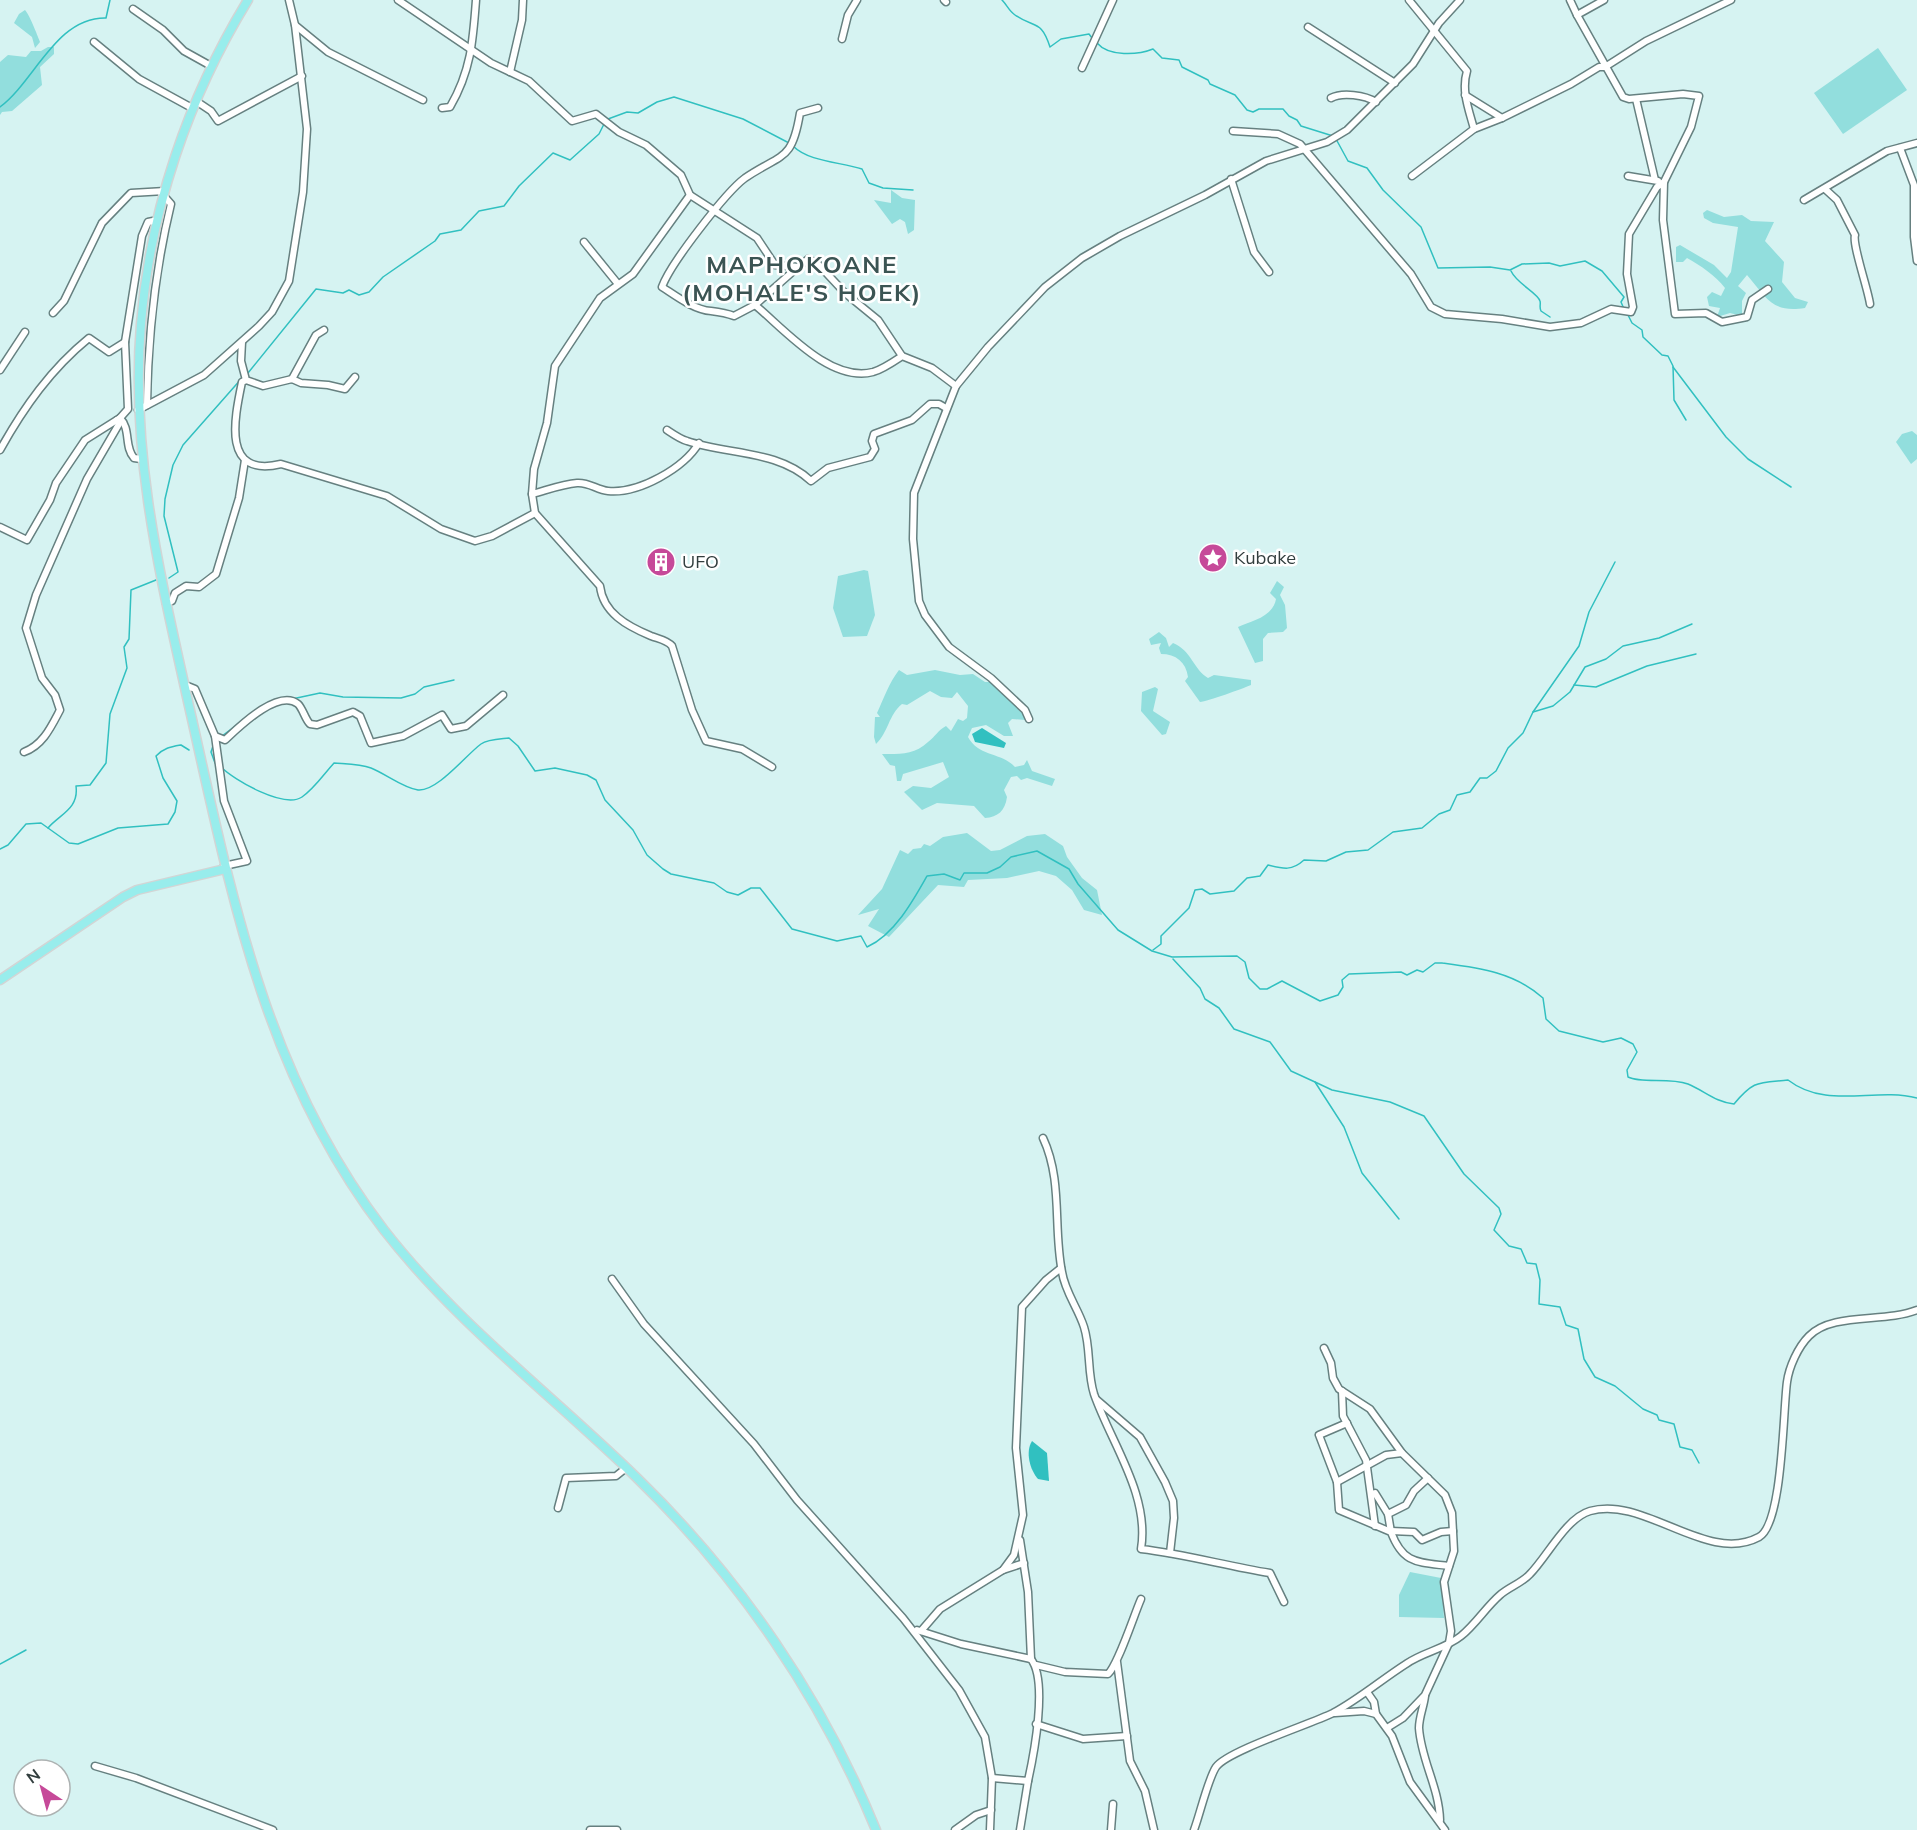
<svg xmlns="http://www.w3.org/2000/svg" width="1917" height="1830" viewBox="0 0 1917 1830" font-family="Mulish,sans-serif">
  <rect width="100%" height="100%" fill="#d6f3f2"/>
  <g fill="#92dedd">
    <path d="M25,10C29,14 37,34 40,42L35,48L32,37L14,23L19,14Z"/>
    <polygon points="48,47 54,47 54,54 40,67 42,85 12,111 2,112 0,115 0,62 8,55 26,57 31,51 41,51"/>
    <polygon points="1878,48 1907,90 1843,134 1814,93"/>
    <polygon points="891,190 902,198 915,200 914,230 908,234 905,222 900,219 892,224 874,200 891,203"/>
    <path d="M1707,210L1724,217L1742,215L1751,221L1774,222L1765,241L1784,262L1782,282L1795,298L1808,302L1805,308C1771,313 1767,298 1747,275L1738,286L1746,293L1742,301V316L1730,313L1717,317L1720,308L1709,306L1707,297L1712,292L1721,296L1725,288C1715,275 1701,266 1687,258L1683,262H1676V247L1680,245L1714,265L1727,278L1731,272L1738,227L1713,223L1704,218L1703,213Z"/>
    <polygon points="1912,431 1917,435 1917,459 1911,464 1896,442 1902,434"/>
    <polygon points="864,570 868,571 875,615 867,636 843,637 833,608 838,576"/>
    <path d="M1277,581L1284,587L1280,595L1285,605L1287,628L1283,632L1268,633L1263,639V661L1255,663L1238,627C1251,621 1273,617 1276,599L1270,593Z"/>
    <path d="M1159,632L1166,638L1169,647L1173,643C1191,650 1194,670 1208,678L1214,675L1251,680V685C1242,689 1208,701 1200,702L1185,681L1188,677C1186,662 1176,654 1161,654L1159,648L1161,643L1151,645L1149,639Z"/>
    <path d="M899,670L907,675L935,670L960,675L973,674L985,682H992L1023,710L1026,720L1012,719L1008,723L1013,736H1004L986,725L972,728L968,737C979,757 1001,752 1015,767L1024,765L1027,760L1032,771L1055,779L1052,786L1027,778L1021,780L1017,776L1011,777L1004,790L1007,797C1005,811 998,817 985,818L974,806L937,803L922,810L904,792L913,786L931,788L949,777L943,762L903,774L901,781H897L895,766L890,765L882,754C900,754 914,755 928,742C935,737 938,730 946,726L951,731L958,719L963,721L967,718L968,706L957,692L952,698L941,697L930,691L907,705L902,704C889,714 888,733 876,744L874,737L875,717H880L877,713C884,698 889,683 899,670Z"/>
    <polygon points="1155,687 1158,689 1153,711 1170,722 1166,734 1162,735 1141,711 1142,692"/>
    <polygon points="967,833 991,851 1000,850 1027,836 1045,834 1063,846 1067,857 1082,878 1097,890 1102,915 1084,910 1072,890 1056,876 1039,871 1007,878 968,880 964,887 938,885 889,937 868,926 879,909 858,915 882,889 900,850 908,854 913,849 921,848 924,844 930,846 943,837"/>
    <polygon points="1410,1572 1441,1578 1444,1618 1399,1617 1399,1595"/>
  </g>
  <g fill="#31c0c0">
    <polygon points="982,728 1006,743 1004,748 975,742 972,734"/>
    <path d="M1032,1441L1047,1453L1049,1481L1038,1479C1030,1470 1025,1452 1032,1441Z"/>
  </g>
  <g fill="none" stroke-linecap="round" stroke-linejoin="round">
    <g stroke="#31c0c0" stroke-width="1.5">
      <path d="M1002,0C1007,5 1009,11 1015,15C1035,29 1041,19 1050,47L1061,39L1089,34L1092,38"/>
      <path d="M1097,43C1109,57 1138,55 1153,49L1162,58L1179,60L1182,67L1208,80L1210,84L1235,95L1247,110L1253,112L1259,109H1283L1289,116L1297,120L1301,126L1333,136"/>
      <path d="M0,107C35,81 56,17 106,18L110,0"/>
      <polyline points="608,119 627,112 638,113 657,102 674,97 743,119 789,143"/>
      <polyline points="1336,139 1348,161 1367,168 1383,190 1421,227 1438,268 1490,267 1510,270 1522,264 1549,263 1560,266 1585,261 1602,271 1624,297 1621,302 1624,309"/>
      <path d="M793,146C809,162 841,162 862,169L869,183L883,188L913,190"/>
      <path d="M1511,271C1517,284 1538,293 1540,301C1541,304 1539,307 1541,311L1550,317"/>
      <polyline points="1627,313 1632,323 1642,330 1643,337 1662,355 1668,356 1673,366 1674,400 1686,420"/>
      <polyline points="1673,367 1726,437 1748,459 1791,487"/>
      <polyline points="248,373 316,289 343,293 349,290 359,295 369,292 383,277 435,241 440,234 461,230 479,211 504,206 519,186 553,153 570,160 599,134 605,122"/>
      <polyline points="169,578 178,572 164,516 165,499 173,465 183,445 242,378"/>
      <polyline points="1574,685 1596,687 1647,666 1696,654"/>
      <polyline points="292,699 320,693 343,697 401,698 415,694 424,687 454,680"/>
      <polyline points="1533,712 1579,646 1589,612 1615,562"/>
      <polyline points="222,736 242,721"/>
      <polyline points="214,743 211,752 215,763"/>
      <path d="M221,767C234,780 284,809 302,797C314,789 324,774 334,763C346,764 360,764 371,768C386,774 403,788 418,790C437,792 467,754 481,744C488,739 501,739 509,738L518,746L535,771L555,768L587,775L596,780L605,800L633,830L647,855L663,869L671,874L714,883L727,892L738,895L751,888H760L792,929L837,941L861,936L867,947C894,935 913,901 927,876L944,874L960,880L964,873H987L1000,867L1011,857L1037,851L1069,869L1078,884L1118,930L1152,951L1172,957L1237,956L1245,962L1249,978L1260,989H1267L1282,981L1320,1001L1338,995L1343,987L1342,980L1349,974L1401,972L1407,975L1417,970L1423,972L1435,963H1442C1480,968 1514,972 1543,998L1546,1019L1559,1031L1603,1042L1621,1038L1633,1044L1637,1052L1627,1070L1628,1077C1642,1084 1669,1077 1688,1084C1705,1091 1715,1102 1734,1104C1754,1080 1758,1083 1788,1080C1827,1110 1874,1087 1917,1098"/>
      <path d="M48,828C60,814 79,809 76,786L90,785L106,763L110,714L127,668L124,647L129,639L131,590L156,580"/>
      <path d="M0,849L8,845L26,824L41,823L69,843L78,844L118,828L168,824L175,812L177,801L163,778L156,756C164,748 170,747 181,745L189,750"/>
      <path d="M1153,950L1161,944V936L1189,908L1195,890L1202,889L1210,894L1234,891L1247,878L1260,876L1268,865C1284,869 1292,871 1304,860L1326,861L1346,852L1368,850L1393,832L1422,828L1439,814L1450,810L1457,795L1470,792L1480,778H1487L1496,771L1508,748L1523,733L1533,712L1553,706L1570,692L1585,667L1606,659L1623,646L1659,638L1692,624"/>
      <polyline points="1173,959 1200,988 1205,999 1219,1008 1234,1029 1270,1042 1291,1071 1315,1082 1344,1127 1362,1173 1399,1219"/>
      <polyline points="1315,1082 1332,1090 1390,1102 1424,1116 1464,1174 1499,1208 1501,1214 1494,1230 1509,1246 1521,1249 1527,1263 1536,1264 1540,1280 1539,1304 1560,1307 1566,1325 1578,1329 1584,1359 1595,1377 1615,1386 1643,1409 1657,1415 1659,1420 1674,1424 1680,1447 1692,1450 1699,1463"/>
      <polyline points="0,1664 26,1650"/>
    </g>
    <g stroke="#668080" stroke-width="9">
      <g id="minor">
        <polyline points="398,0 491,63 529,81 572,121 596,114 619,132 646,145 681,175 690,195 757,238 775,265 799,267 808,259 817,263 845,293 878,320 902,356 932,368 956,386"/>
        <polyline points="944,0 946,2"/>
        <path d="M1409,0L1467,71C1461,91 1469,110 1474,129"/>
        <polyline points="1570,0 1577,15"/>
        <polyline points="1604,0 1577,15 1623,97 1629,99 1683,94 1699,96 1691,127 1664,182 1663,220 1675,314 1706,313 1722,322 1747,317 1752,300 1768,289"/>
        <polyline points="133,9 163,30 184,51 211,66"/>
        <polyline points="295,25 328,52 423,100"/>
        <polyline points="1308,27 1395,83"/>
        <polyline points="842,39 848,15 857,0"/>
        <polyline points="94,42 139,79 192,108"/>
        <polyline points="1082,68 1113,0"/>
        <polyline points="510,72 522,20 523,0"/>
        <polyline points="1465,95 1502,118 1571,84 1599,67 1605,67 1646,41 1731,0"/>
        <path d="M1331,98C1342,92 1365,95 1376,102"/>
        <polyline points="1636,99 1655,180"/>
        <polyline points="196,101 211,111 218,121 302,76"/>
        <path d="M442,108L450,107C471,71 473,41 476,0"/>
        <polyline points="1233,131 1278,134 1300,144 1411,274 1431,307 1445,314 1502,319 1550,327 1581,323 1611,309 1631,312 1633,307 1627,274 1629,234 1657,187 1664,182"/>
        <polyline points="1900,148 1914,185 1914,237 1917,261"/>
        <polyline points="1412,176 1474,129 1502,118"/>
        <polyline points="1628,176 1658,181"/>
        <polyline points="1231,179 1254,252 1269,272"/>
        <path d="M1825,189L1837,200L1855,235C1852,244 1868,289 1870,304"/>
        <path d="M690,195L633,274L600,298L555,366L547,423L534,469L532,494L535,513L600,586C603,613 627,626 651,636C659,639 667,640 672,646L692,710L706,741L742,749L772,767"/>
        <polyline points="1804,200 1887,151 1917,143"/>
        <polyline points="584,242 618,284"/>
        <path d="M798,267L755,305L734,316C726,313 719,312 711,311C694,310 676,296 662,287C670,264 726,192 745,178C782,153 792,162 800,113L818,108"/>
        <path d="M755,305C784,329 830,383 873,372C883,369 893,362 902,356"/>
        <polyline points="53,313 64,301 102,223 131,193 165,191"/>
        <polyline points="242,342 241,361 246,380 263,386 292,379 301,383 328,385 345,389 355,377"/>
        <polyline points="0,370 25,332"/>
        <polyline points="292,379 316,335 324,330"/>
        <path d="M246,380L242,382C234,420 222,478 281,464L387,496L441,529L475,541L492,536L535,513"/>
        <path d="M147,405C148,337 155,270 171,204L164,196"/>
        <polyline points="138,410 204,375 259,326 272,312 289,281 303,192 307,129 295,25 289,0"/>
        <polyline points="120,418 128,409 125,342 142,236 148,222 158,220"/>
        <path d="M667,430C673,434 680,439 687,441C729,455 778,450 811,481L828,468L870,457L875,449L872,441L874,434L912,420L930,404H939L946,408"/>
        <path d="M0,450C24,407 51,369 89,338L109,352L125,342"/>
        <path d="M532,494C547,490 563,484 577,483C589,482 597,490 608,491C639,494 684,468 699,443"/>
        <path d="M0,527L27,540L50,500L56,483L85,440L120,418C131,429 124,447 134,458L141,459"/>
        <polyline points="166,603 172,601 175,593 186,586 199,587 216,574 239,498 245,460"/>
        <path d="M185,685L195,689L215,736L225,740C238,728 278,688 298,704C303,709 305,719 310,724L317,725L353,712L360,716L371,743L403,736L442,715L451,729L466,726L503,695"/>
        <polyline points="1029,719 1025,710 991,678 949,647 925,615 919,601 913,539 914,493 956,386 988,347 1045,287 1082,258 1120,236 1205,195 1266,161 1327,142 1347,130 1413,64 1439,23 1460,0"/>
        <polyline points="215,736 224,801 247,861 224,866"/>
        <path d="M24,752C43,745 51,727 60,710L55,695L42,678L26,628L36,595L87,479L119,424L117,420"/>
        <path d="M1043,1138C1063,1181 1053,1227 1062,1272C1065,1292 1078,1308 1084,1327C1091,1349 1087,1372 1094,1394C1111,1443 1150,1495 1141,1549C1185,1554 1226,1566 1270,1573L1284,1602"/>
        <polyline points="612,1279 644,1324 754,1444 797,1500 903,1618 959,1690 985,1737 992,1778 990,1830"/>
        <polyline points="1324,1348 1331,1363 1333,1378 1339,1389 1370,1409 1402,1453 1445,1495 1452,1513 1454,1551 1444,1582 1451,1631 1449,1643 1425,1695 1403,1718 1387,1728"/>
        <polyline points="1342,1391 1343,1416 1366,1460 1375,1526"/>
        <polyline points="1097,1400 1140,1437 1165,1482 1173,1501 1174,1518 1170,1553"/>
        <path d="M1347,1423L1319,1435L1337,1482L1339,1510L1391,1532C1403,1564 1417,1562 1449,1566"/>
        <polyline points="1337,1482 1386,1455 1402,1453"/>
        <polyline points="1372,1494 1375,1493 1388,1514 1391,1532"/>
        <polyline points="558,1508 566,1478 616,1476 626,1468"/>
        <polyline points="1388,1514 1406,1505 1414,1491 1428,1478"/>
        <polyline points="1391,1531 1414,1532 1422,1540 1441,1532 1453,1531"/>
        <polyline points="1020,1540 1028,1592 1031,1659"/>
        <polyline points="1003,1570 1024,1563"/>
        <path d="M917,1630L961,1644L1031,1659C1048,1681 1034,1754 1028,1781L992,1778"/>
        <polyline points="921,1631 940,1609 1003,1570 1014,1555 1023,1515 1016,1448 1022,1307 1046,1280 1061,1268"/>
        <polyline points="1117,1662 1130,1761 1145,1791 1154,1830"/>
        <path d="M1036,1665L1065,1672L1108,1674C1118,1665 1134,1615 1141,1599"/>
        <polyline points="1367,1692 1374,1702 1376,1714"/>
        <path d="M1425,1696C1424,1706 1419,1717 1419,1728C1421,1760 1439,1787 1440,1820"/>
        <polyline points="1335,1713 1364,1711 1376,1714 1392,1736 1410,1782 1445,1830"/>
        <polyline points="1036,1724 1083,1739 1127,1736"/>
        <polyline points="95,1766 136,1778 273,1830"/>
        <polyline points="590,1830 617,1830"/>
        <polyline points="955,1830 976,1815 991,1810"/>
        <polyline points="1020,1830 1028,1781"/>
        <polyline points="1111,1830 1113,1804"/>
        <path d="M1194,1830C1200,1814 1208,1779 1216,1767C1227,1751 1311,1724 1333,1713C1359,1699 1381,1680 1406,1664C1423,1652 1445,1649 1461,1636C1476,1624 1486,1607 1500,1595C1509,1587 1522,1583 1530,1574C1547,1557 1566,1518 1590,1511C1644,1495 1707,1565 1759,1537C1783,1524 1783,1410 1787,1382C1789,1367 1798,1347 1809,1336C1832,1312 1884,1323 1917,1310"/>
      </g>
    </g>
    <g stroke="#d2d5d5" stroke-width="11">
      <g id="major">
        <path d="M248,0C188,98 150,210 141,324C130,455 161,579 189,706C231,892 264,1074 384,1230C457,1324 552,1395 637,1478C739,1577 822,1698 876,1830"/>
        <polyline points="0,980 123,897 137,890 225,869"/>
      </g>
    </g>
    <use href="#minor" stroke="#fff" stroke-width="6"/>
    <use href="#major" stroke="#98edec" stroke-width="8"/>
  </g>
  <defs>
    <g id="sight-disc" transform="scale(1.5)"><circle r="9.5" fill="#c64999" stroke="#fff"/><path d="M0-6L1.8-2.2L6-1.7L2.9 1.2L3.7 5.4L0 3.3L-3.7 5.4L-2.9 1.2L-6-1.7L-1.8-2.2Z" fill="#fff"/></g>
    <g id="building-disc" transform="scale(1.5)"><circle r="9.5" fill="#c64999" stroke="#fff"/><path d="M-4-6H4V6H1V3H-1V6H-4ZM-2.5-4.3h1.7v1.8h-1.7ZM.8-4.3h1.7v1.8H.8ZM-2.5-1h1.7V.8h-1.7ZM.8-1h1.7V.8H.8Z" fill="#fff"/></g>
  </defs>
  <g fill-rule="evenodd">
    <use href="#sight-disc" x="1213" y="558"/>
    <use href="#building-disc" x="661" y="562"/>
  </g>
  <g text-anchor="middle" stroke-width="5" stroke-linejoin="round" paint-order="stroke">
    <g font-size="18" fill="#323e3e" stroke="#fff" text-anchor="start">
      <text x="1234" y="564">Kubake</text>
      <text x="682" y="568">UFO</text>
    </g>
    <g font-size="24" font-weight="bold" letter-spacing="1.5" fill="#3b5453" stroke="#fff">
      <text x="802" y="273">MAPHOKOANE<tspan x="802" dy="28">(MOHALE'S HOEK)</tspan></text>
    </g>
  </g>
  <g transform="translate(42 1788) rotate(324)"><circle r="28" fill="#ffffff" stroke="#adb2b2" stroke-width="1.5"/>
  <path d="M0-4.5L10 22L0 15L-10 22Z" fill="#c64999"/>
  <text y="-9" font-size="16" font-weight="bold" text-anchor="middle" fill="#323e3e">N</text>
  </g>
</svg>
